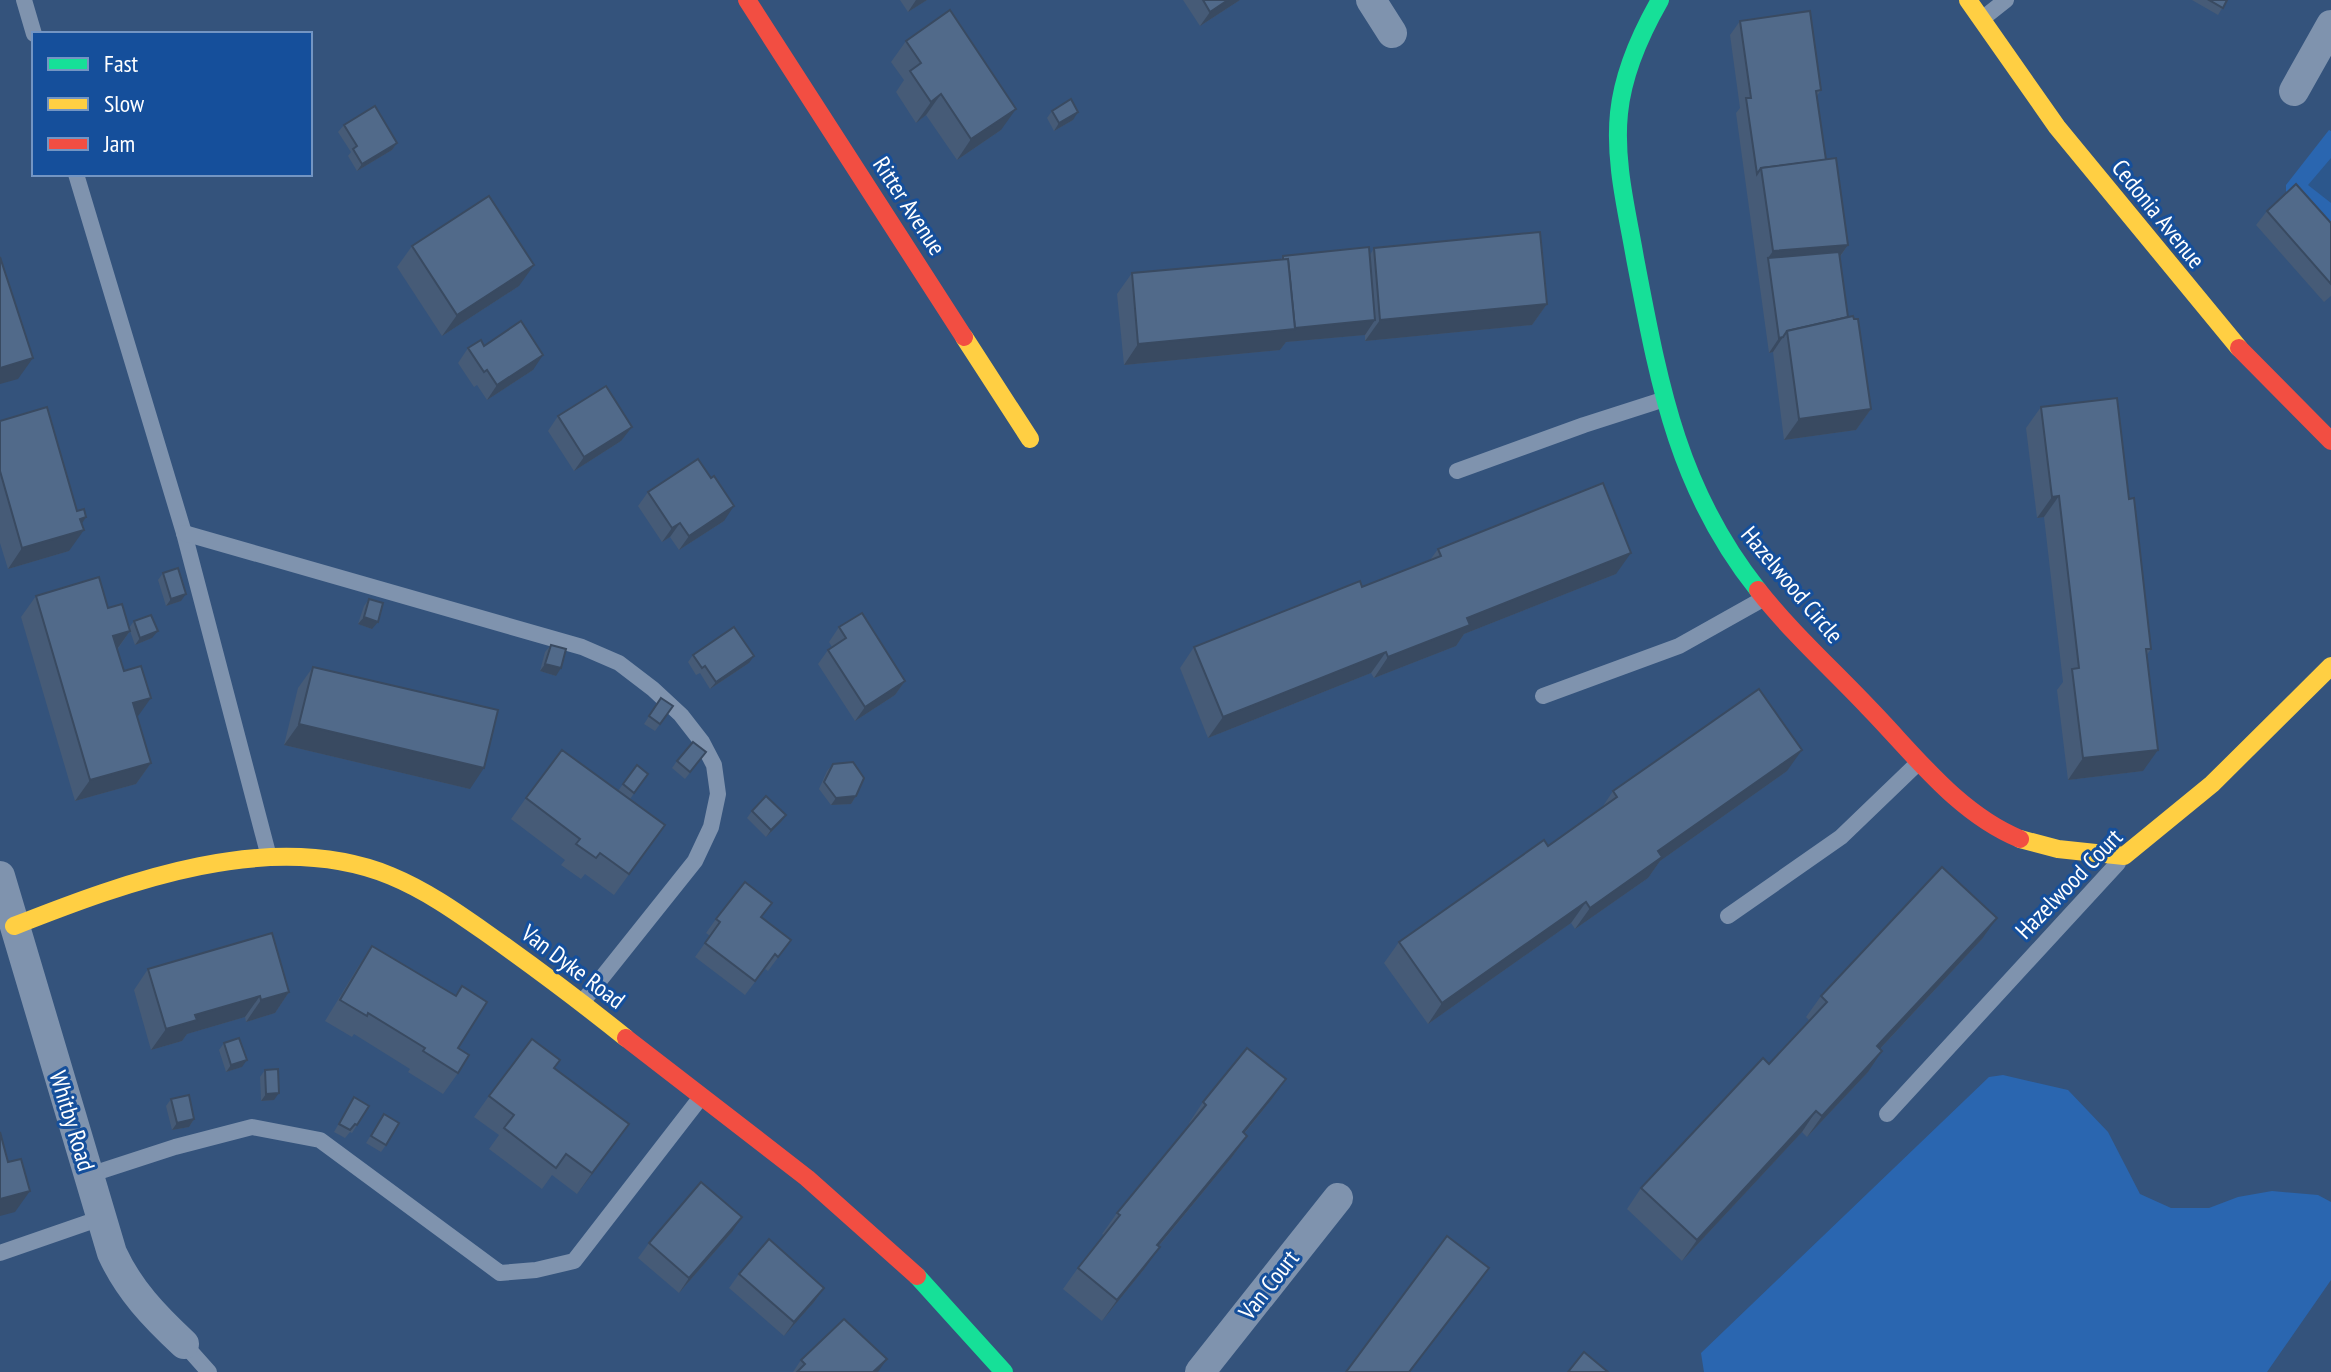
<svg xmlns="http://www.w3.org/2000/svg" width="2331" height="1372" viewBox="0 0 2331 1372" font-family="'PT Sans Narrow',sans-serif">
  <rect width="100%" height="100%" fill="#34537c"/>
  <g fill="#2a66b0">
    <polygon points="2329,130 2331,131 2331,249 2286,199 2286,185"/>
    <polygon points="2003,1075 2068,1090 2108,1132 2140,1194 2171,1208 2209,1208 2238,1197 2272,1191 2318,1195 2331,1202 2331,1280 2267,1372 1704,1372 1701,1353 1989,1077"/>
  </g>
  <polygon fill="#2c578c" points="2331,158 2331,203 2308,185"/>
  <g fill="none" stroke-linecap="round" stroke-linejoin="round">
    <g stroke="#7f93ae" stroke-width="16">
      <polyline points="24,0 34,34"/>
      <polyline points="1982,19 2006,0"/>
      <polyline points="76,174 184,533 269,857"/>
      <polyline points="1457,471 1584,425 1665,399"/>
      <polyline points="184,533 582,647 619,663 653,689 681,715 702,742 714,765 718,794 711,827 695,861 584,1000"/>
      <polyline points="1543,696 1679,646 1761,600"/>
      <polyline points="1728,916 1841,837 1919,762"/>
      <polyline points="1887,1114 2118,863"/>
      <polyline points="89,1175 175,1147 252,1127 320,1140 500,1273 536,1270 574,1261 701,1097"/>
      <polyline points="0,1253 101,1218"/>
      <polyline points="184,1344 209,1372"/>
    </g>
    <g stroke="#7f93ae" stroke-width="30">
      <polyline points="1371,0 1392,33"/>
      <polyline points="2294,91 2331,25"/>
      <path d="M0,876L112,1253C129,1290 154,1316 184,1344"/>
      <polyline points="1200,1372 1338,1198"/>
    </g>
    <g stroke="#16e098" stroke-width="18">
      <path d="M1660,0C1640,35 1623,73 1619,113C1614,162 1627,211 1635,258C1659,383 1677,488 1758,590"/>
      <polyline points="917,1276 1004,1372"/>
    </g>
    <g stroke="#ffcf43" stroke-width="18">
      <polyline points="1968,0 2057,127 2239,348"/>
      <polyline points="964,337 1030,439"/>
      <polyline points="2020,839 2058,849 2124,856 2212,784 2331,666"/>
      <path d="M14,926C126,882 272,827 391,876C425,890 455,911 485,932C533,966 580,1001 626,1038"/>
    </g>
    <g stroke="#f24e42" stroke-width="18">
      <polyline points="747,0 964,337"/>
      <polyline points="2239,348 2331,441"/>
      <path d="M1758,590C1791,632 1831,668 1868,707C1914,754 1957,813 2020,839"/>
      <polyline points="626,1038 807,1178 917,1276"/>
    </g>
  </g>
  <g fill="#465b77">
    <polygon points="900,0 927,0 908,12"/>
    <polygon points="1183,0 1240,0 1200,26"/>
    <polygon points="2192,0 2227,0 2218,15"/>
    <polygon points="1740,21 1821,90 1817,96 1826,160 1848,245 1840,257 1848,317 1871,409 1856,430 1784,440 1773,352 1769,353 1736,113 1740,108 1730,35"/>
    <polygon points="906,41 1001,130 957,160 926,115 916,123 896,92 904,80 891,62"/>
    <polygon points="1052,111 1073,120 1054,131 1047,118"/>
    <polygon points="344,125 397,143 392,150 357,171 348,156 351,152 338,132"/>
    <polygon points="2267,211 2331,223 2331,296 2324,302 2256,225"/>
    <polygon points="412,246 519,286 442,336 397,267"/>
    <polygon points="1374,248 1547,304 1532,325 1365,341 1365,335 1286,342 1280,350 1124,365 1117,294 1132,273 1280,260 1283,256 1370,255"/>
    <polygon points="484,346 533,370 487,400 477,385 474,387 458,363 468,348"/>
    <polygon points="2041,407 2129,499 2151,649 2146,656 2143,771 2068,780 2057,690 2063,682 2044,517 2037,518 2026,428"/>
    <polygon points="558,416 621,441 574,471 548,431"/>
    <polygon points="0,421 82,524 69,551 8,569 0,543"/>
    <polygon points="648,492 724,521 679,550 670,537 662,542 638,506"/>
    <polygon points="1438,549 1616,574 1464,634 1456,646 1374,678 1371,673 1208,738 1180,668 1194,647 1362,587 1430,560"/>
    <polygon points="163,573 181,601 166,606 158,580"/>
    <polygon points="36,596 108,608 129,628 134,621 152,638 135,645 130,631 117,650 151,763 136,784 75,801 21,617"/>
    <polygon points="369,599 372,629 358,624 364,606"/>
    <polygon points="839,627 905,681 895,695 855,721 818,664 828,650 832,647 829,642"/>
    <polygon points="551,645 556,676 540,671 545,652"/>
    <polygon points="693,655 749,663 710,689 700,673 696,675 688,662"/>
    <polygon points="313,667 470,789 284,745 298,688"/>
    <polygon points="661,698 673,706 655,731 644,724"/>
    <polygon points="706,752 685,779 672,768 677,761"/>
    <polygon points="833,764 856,796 851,804 831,805 819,789 827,771"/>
    <polygon points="1787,771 1660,861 1648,878 1575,929 1571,923 1428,1024 1384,963 1399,942 1548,846 1601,809 1613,791"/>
    <polygon points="648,774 630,799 665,825 614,895 585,874 581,879 561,865 565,860 511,819 526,798 618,791 623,784"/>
    <polygon points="752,811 786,815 781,822 766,837 747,818"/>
    <polygon points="762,917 791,940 768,971 765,969 745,995 695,957 710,936 706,933 716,919"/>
    <polygon points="1982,939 1880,1049 1868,1072 1807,1137 1802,1132 1682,1261 1627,1209 1641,1188 1769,1064 1809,1020 1806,1017 1821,996"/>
    <polygon points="372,946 455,996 462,986 458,1073 443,1094 408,1072 410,1069 354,1034 352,1037 325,1021 358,967"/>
    <polygon points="148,969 289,992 275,1013 246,1022 245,1017 187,1034 182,1041 151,1050 134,990"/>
    <polygon points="224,1043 242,1067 226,1072 219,1050"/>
    <polygon points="554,1068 629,1124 577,1194 552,1175 542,1189 489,1149 499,1135 474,1117 489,1096"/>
    <polygon points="265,1070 274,1100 261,1101 260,1077"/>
    <polygon points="354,1097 369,1106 352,1133 350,1132 345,1138 334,1132"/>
    <polygon points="171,1099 194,1119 189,1127 172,1130 166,1106"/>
    <polygon points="1271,1100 1244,1134 1247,1136 1232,1157 1159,1246 1145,1268 1102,1321 1063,1289 1078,1268 1104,1235 1102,1234 1117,1213 1190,1124 1189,1123 1203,1102"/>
    <polygon points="384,1114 386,1145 381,1152 366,1143"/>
    <polygon points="732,1232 679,1293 638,1258 649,1243"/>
    <polygon points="739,1274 824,1288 814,1302 784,1336 729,1288"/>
    <polygon points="801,1360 878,1372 793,1372"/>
  </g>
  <g fill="#394a61">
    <polygon points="916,0 927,0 908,12"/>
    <polygon points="1228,0 1240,0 1200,26 1210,12"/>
    <polygon points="941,94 926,115 916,123 931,102"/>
    <polygon points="1016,109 1001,130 957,160 971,139"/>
    <polygon points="1078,112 1073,120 1054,131 1059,123"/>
    <polygon points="397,143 392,150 357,171 362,164"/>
    <polygon points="1848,245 1833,266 1768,258 1773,251"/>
    <polygon points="534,265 519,286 442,336 457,315"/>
    <polygon points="1547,304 1532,325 1365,341 1380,320"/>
    <polygon points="1375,320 1365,335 1286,342 1280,350 1124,365 1138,344"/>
    <polygon points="1783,337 1773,352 1769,353 1779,338"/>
    <polygon points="543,355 533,370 487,400 497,385"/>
    <polygon points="33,358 18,379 0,384 0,368"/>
    <polygon points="1871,409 1856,430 1784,440 1799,419"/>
    <polygon points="632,427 621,441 574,471 584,457"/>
    <polygon points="2059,496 2044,517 2037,518 2052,497"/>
    <polygon points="734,506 724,521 679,550 689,536"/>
    <polygon points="86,517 76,533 84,530 69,551 8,569 22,548"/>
    <polygon points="680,523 670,537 662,542 672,528"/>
    <polygon points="1631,553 1616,574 1464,634 1456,646 1374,678 1388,657 1467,618"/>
    <polygon points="186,594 181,601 166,606 171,599"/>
    <polygon points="364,617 378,622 372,629 358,624"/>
    <polygon points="130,631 115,652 113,636"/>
    <polygon points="158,631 152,638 135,645 140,638"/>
    <polygon points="1386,652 1371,673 1208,738 1223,717"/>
    <polygon points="754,656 749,663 710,689 716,682"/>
    <polygon points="545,664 561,668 556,676 540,671"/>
    <polygon points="905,681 895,695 855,721 865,707"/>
    <polygon points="151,698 136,719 133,703"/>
    <polygon points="299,724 484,768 470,789 284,745"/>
    <polygon points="1802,750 1787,771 1660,861 1648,878 1575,929 1590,908 1658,851"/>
    <polygon points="2158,750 2143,771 2068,780 2083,758"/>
    <polygon points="151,763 136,784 75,801 90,780"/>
    <polygon points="856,796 851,804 831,805 836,798"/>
    <polygon points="786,815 781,822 766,837 771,830"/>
    <polygon points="1586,902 1571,923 1428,1024 1442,1003"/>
    <polygon points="1997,918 1982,939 1863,1067 1877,1046"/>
    <polygon points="289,992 275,1013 246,1022 261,1000"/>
    <polygon points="260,996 245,1017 187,1034 182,1041 151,1050 166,1029 195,1015"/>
    <polygon points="1882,1051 1868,1072 1807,1137 1822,1116"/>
    <polygon points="247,1060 242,1067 226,1072 231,1065"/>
    <polygon points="1286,1079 1271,1100 1228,1153 1243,1132"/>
    <polygon points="279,1093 274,1100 261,1101 266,1094"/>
    <polygon points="1816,1111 1802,1132 1682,1261 1697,1240"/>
    <polygon points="194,1119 189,1127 172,1130 177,1123"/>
    <polygon points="629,1124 614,1145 577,1194 592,1173"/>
    <polygon points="1247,1136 1232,1157 1142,1266 1157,1245"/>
    <polygon points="30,1191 15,1212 0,1216 0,1199"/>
    <polygon points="742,1217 732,1232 679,1293 689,1278"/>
    <polygon points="1160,1247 1145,1268 1102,1321 1117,1300"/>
    <polygon points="1489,1268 1474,1289 1410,1372 1409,1372"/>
    <polygon points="824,1288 814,1302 784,1336 794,1322"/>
    <polygon points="887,1359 878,1372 873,1372"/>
  </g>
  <g fill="#516a8a" stroke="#394a61" stroke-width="2">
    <polygon points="1203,0 1228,0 1210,12"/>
    <polygon points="2209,0 2227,0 2223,8"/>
    <polygon points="950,10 1016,109 971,139 941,94 931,102 910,71 921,63 906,41"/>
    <polygon points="1810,11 1821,90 1816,91 1826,160 1761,168 1757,174 1746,98 1751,98 1740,21"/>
    <polygon points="1071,99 1078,112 1059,123 1052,111"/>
    <polygon points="375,106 397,143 362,164 353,149 357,146 344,125"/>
    <polygon points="1836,158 1848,245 1773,251 1761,168"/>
    <polygon points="2296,184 2331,223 2331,284 2267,211"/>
    <polygon points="489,196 534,265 457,315 412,246"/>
    <polygon points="1540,232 1547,304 1380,320 1374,248"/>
    <polygon points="1369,247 1375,320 1295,328 1288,259 1283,260 1283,256"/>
    <polygon points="1839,252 1848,317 1787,331 1783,337 1779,338 1768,258"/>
    <polygon points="0,257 33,358 0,368"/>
    <polygon points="1288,259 1295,329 1138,344 1132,273"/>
    <polygon points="1853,316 1854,319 1858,319 1871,409 1799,419 1787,331"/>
    <polygon points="521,321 543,355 497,385 487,370 484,372 468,348 481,340 484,346"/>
    <polygon points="606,386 632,427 584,457 558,416"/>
    <polygon points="2117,398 2129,499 2134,498 2151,649 2146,649 2158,750 2083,758 2072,669 2079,668 2059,496 2052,497 2041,407"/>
    <polygon points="47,407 77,511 84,509 86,517 80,519 84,530 22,548 0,471 0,421"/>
    <polygon points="698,459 711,478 714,476 734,506 689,536 680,523 672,528 648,492"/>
    <polygon points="1603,483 1631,553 1467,618 1470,625 1388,657 1386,652 1223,717 1194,647 1360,581 1362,587 1441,556 1438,549"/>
    <polygon points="178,568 186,594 171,599 163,573"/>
    <polygon points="99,577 108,608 122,604 130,631 113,636 124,671 141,666 151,698 133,703 151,763 90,780 36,596"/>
    <polygon points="369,599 383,603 378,622 364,617"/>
    <polygon points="862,613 905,681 865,707 828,650 846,638 839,627"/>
    <polygon points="151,615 158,631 140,638 134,621"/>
    <polygon points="734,627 754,656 716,682 705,666 702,668 693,655"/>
    <polygon points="551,645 566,649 561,668 545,664"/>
    <polygon points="313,667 498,710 484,768 299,724"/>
    <polygon points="1759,689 1802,750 1658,851 1662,857 1590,908 1586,902 1442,1003 1399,942 1544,840 1548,846 1617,797 1613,791"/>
    <polygon points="661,698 673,706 660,724 649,716"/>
    <polygon points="693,742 706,752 690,772 677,761"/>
    <polygon points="562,750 665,825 629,874 600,853 596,858 576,844 580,839 526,798"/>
    <polygon points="853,762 864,778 856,796 836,798 824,782 833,764"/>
    <polygon points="637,765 648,774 634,793 623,784"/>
    <polygon points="766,796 786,815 771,830 752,811"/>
    <polygon points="1942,867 1997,918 1877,1046 1882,1051 1822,1116 1816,1111 1697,1240 1641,1188 1763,1058 1769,1064 1827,1002 1821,996"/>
    <polygon points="745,882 772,903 761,917 791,940 778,957 775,954 755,981 705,943 720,922 716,919"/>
    <polygon points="272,933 289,992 261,1000 260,996 195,1015 197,1020 166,1029 148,969"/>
    <polygon points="372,946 456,996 462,986 487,1002 458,1048 469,1055 458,1073 423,1051 425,1048 368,1013 367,1016 340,1000"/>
    <polygon points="239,1038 247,1060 231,1065 224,1043"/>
    <polygon points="532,1039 560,1060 554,1068 629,1124 592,1173 566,1154 556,1168 504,1128 514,1115 489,1096"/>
    <polygon points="1247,1048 1286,1079 1243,1132 1247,1136 1157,1245 1160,1247 1117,1300 1078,1268 1120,1215 1117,1213 1206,1105 1203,1102"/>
    <polygon points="278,1069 279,1093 266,1094 265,1070"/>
    <polygon points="189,1095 194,1119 177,1123 171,1099"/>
    <polygon points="354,1097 369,1106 357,1125 355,1124 350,1130 339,1124"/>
    <polygon points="384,1114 399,1123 386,1145 371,1136"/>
    <polygon points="0,1132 8,1162 21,1159 30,1191 0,1199"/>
    <polygon points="701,1182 742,1217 689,1278 649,1243"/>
    <polygon points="1447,1236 1489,1268 1409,1372 1346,1372"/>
    <polygon points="769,1239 824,1288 794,1322 739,1274"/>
    <polygon points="844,1319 887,1359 873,1372 797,1372 805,1364 801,1360"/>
    <polygon points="1584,1352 1608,1372 1568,1372"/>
  </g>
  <g text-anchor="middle" stroke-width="6" stroke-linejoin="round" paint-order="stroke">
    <g font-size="24" fill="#fff" stroke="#154f9b">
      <text transform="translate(909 206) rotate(57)" y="8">Ritter Avenue</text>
      <text transform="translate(2158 214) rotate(51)" y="8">Cedonia Avenue</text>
      <text transform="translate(1792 585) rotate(50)" y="8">Hazelwood Circle</text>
      <text transform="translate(2069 884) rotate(-46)" y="8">Hazelwood Court</text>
      <text transform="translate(573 967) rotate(37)" y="8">Van Dyke Road</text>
      <text transform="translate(72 1121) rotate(73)" y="8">Whitby Road</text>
      <text transform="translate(1269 1285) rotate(-52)" y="8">Van Court</text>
    </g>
  </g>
  <rect x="32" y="32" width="280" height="144" fill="#154f9b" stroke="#7395c3" stroke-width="2"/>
  <rect x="48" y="58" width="40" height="12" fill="#16e098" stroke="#7395c3" stroke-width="2"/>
  <text x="104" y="72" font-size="24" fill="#ffffff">Fast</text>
  <rect x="48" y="98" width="40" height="12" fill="#ffcf43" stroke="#7395c3" stroke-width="2"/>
  <text x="104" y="112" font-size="24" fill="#ffffff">Slow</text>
  <rect x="48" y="138" width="40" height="12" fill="#f24e42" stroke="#7395c3" stroke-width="2"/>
  <text x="104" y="152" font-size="24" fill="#ffffff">Jam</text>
</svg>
